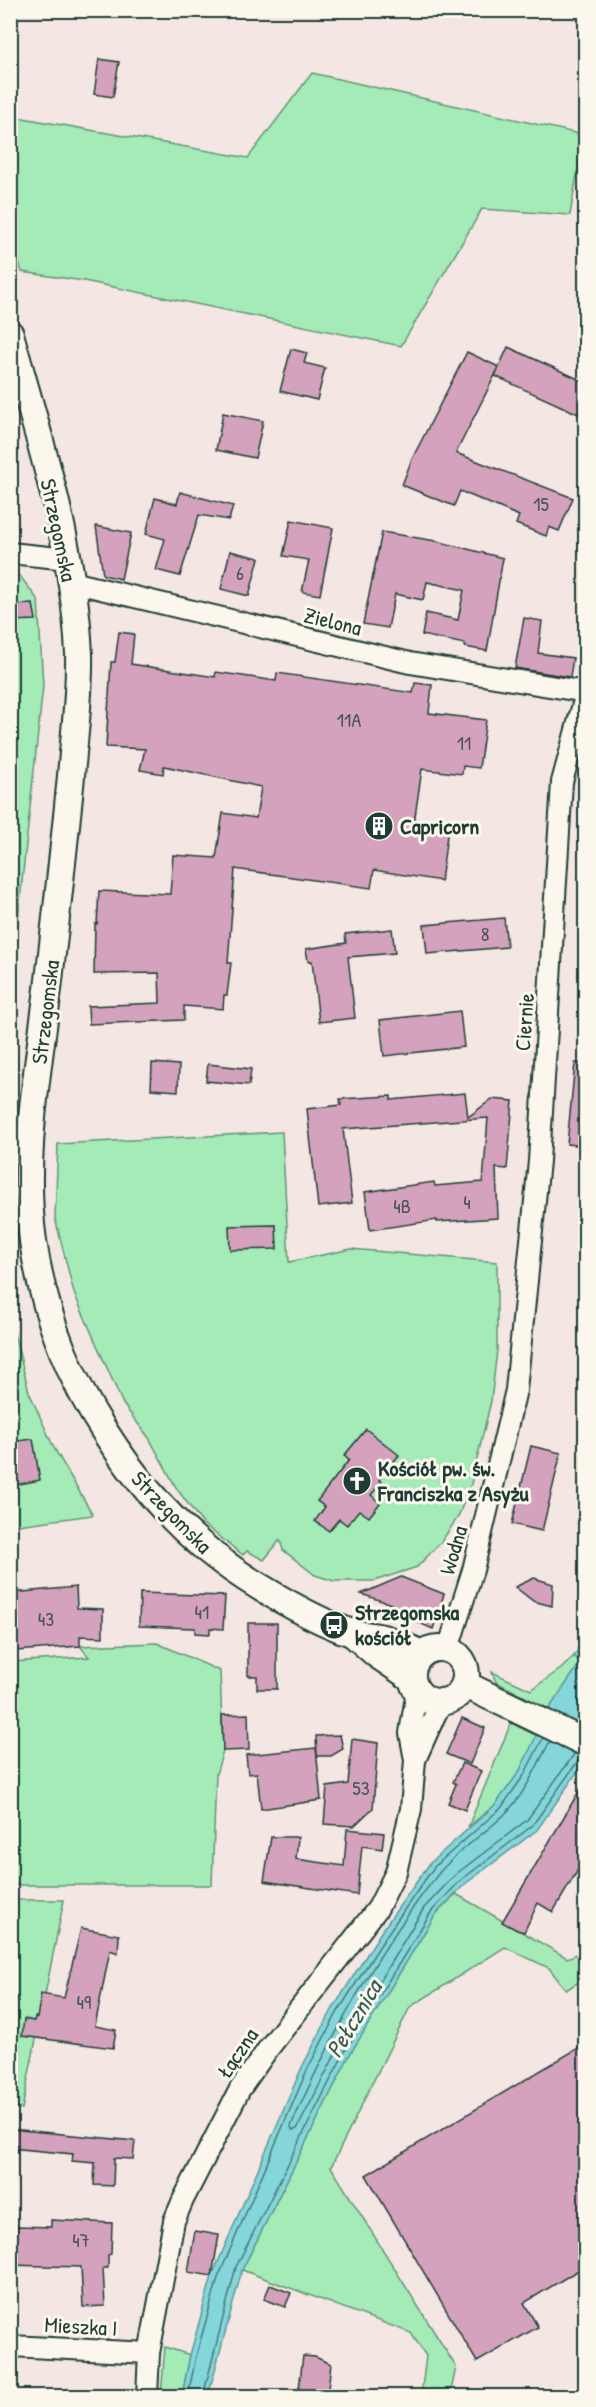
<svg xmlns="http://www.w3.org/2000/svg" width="596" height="2407" viewBox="0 0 596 2407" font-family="'Patrick Hand',sans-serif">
  <rect width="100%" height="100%" fill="#f3e6e3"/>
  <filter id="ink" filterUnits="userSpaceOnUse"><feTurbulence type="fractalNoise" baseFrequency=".0167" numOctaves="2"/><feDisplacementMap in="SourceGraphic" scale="12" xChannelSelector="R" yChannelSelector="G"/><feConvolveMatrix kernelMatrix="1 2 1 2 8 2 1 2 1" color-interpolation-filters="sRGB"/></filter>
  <g filter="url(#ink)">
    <g fill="#a4ebb8" stroke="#629476" stroke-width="1.5">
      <polygon points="312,73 584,135 570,215 482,209 401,346 84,281 22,272 11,235 11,116 248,158"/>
      <polygon points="11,575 20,576 38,600 43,686 11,984"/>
      <polygon points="282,1132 289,1262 351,1249 497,1262 497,1350 491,1401 471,1484 458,1517 441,1542 417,1567 374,1581 334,1581 315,1575 283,1550 280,1540 264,1560 247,1551 243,1555 203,1524 177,1489 149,1438 123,1404 74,1293 55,1218 58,1144"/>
      <polygon points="10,1317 29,1392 54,1448 93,1515 11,1526"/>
      <polygon points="157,1643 220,1671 223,1751 216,1774 212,1885 11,1885 10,1662 89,1657 80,1646"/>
      <polygon points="574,1656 581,1662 549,1709 496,1682 492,1672 531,1690 562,1668"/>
      <polygon points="511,1723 537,1736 519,1772 496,1804 468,1827"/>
      <polygon points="456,1894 567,1958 585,1951 585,1978 566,1990 549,1968 505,1947 410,2007 331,2167 456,2367 450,2396 421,2396 426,2356 411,2333 242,2270 350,2054 435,1915"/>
      <polygon points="10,1900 64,1900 22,2109 11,2108"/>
      <polygon points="165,2347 190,2355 182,2396 161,2396"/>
    </g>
    <polygon fill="#84d6db" stroke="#5c9998" stroke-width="1.5" points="585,1638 585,1761 537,1830 465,1884 435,1915 350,2054 242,2270 208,2396 182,2396 190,2355 212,2276 302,2067 332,2010 381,1932 430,1863 496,1804 519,1772 549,1709 581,1662 574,1656"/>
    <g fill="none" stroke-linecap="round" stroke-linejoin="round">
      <g stroke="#477a77" stroke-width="1.5">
        <path d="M550,1741C537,1766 524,1796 504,1815C483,1835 457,1851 439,1873C378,1950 330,2037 291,2126L292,2130L297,2129L339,2047L424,1908L456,1874L527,1820L575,1753"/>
        <polyline points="188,2396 196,2356 218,2278 307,2070 337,2013 386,1936 434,1867 501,1808 524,1775 543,1738"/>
        <polyline points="203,2396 236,2267 345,2051 431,1912 461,1880 532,1826 578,1761 586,1758"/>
      </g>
    </g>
    <g fill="#d5a2bd" stroke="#1f3d34" stroke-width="1.5">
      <polygon points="99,59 119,62 113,97 94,94"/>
      <polygon points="508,347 585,382 585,417 495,376"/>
      <polygon points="291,349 307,353 304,363 325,368 317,400 280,391"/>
      <polygon points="467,352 499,367 456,453 573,498 559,531 549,527 546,536 516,524 519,516 460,491 454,506 402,485 412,459"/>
      <polygon points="223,413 263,421 255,458 216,450"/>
      <polygon points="180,492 233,506 229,520 199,515 180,576 156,570 165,539 146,534 155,498 177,504"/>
      <polygon points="291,520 333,528 320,595 302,592 309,560 283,556"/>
      <polygon points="96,526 131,533 121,579 103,575"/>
      <polygon points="382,532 436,541 503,558 487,651 465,647 465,644 422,635 426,613 458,620 464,590 427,582 423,600 395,594 388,628 363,624"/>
      <polygon points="230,551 259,558 249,596 221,589"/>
      <polygon points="33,604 36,620 10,621 10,605"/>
      <polygon points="524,618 542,621 538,653 573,658 570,677 515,668"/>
      <polygon points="119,632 134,634 131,664 215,677 216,672 276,681 277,673 413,693 415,683 432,685 429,713 486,720 479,768 463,766 462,774 422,769 414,823 448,828 441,881 374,870 371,888 235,869 228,963 231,963 227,995 224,995 223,1009 184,1006 184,1020 89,1024 88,1006 160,1003 159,973 94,974 95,924 97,924 99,891 170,894 173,855 216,858 223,813 256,818 261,787 164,766 163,774 140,770 145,749 106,747 111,662 115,662"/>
      <polygon points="504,918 507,947 427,954 424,925"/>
      <polygon points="392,929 395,953 348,957 355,1018 319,1022 312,961 308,961 306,949 346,943 345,934"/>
      <polygon points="460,1011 464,1047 384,1056 380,1020"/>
      <polygon points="152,1063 179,1065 178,1091 151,1089"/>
      <polygon points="575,1063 585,1064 585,1146 567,1144"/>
      <polygon points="208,1064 251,1069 249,1085 206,1081"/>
      <polygon points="465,1093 468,1117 492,1099 513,1101 507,1169 496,1168 498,1218 437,1222 437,1220 370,1230 365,1192 434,1182 435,1186 483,1182 488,1118 343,1129 352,1203 318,1207 307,1109 341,1105 340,1099 391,1096 391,1100"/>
      <polygon points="276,1225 277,1249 230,1250 229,1226"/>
      <polygon points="366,1429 399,1455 379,1480 382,1482 371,1495 380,1503 369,1517 359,1510 347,1525 339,1519 329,1531 315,1521 325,1507 317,1501 349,1460 344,1456"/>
      <polygon points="33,1439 40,1480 10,1486 10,1442"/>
      <polygon points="531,1446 561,1453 542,1531 512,1524"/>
      <polygon points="401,1577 444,1594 433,1629 392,1611 394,1605 361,1594"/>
      <polygon points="534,1578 553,1584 552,1606 533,1601 515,1587"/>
      <polygon points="76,1587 77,1608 103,1609 103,1637 80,1636 80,1646 16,1651 12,1593"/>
      <polygon points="140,1593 225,1596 223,1629 210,1628 210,1634 195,1633 195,1628 139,1626"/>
      <polygon points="248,1623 277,1623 277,1689 257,1689 257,1676 248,1676"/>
      <polygon points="248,1714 249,1750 223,1751 222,1715"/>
      <polygon points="462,1718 485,1728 470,1764 446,1754"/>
      <polygon points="340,1735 343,1749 331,1756 317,1756 316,1736"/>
      <polygon points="352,1739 378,1743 373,1808 354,1826 324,1824 327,1787 348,1784"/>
      <polygon points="316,1748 321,1800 261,1809 257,1773 248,1774 246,1755"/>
      <polygon points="462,1763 481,1771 465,1810 448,1803 456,1784 453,1782"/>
      <polygon points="585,1781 585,1858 553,1912 538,1903 524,1932 517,1930 502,1922"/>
      <polygon points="347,1829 384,1833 382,1849 362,1846 357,1895 264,1881 271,1837 298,1837 296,1859 344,1866"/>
      <polygon points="81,1928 119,1935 118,1953 110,1950 95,2026 116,2030 113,2048 22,2036 24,2019 34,2021 35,2017 37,2018 41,1994 64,1998"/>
      <polygon points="585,2044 585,2266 524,2303 538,2327 477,2362 366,2175"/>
      <polygon points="10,2129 135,2141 133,2159 114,2158 113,2186 94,2185 95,2163 72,2161 73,2154 10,2148"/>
      <polygon points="51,2220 112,2223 111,2254 108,2255 108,2268 103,2268 105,2306 83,2307 81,2267 10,2265 10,2248 15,2248 17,2226 51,2227"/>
      <polygon points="195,2231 219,2235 212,2276 188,2272"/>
      <polygon points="270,2285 291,2293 285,2307 264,2299"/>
      <polygon points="303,2356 315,2357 331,2364 327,2397 298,2397"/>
    </g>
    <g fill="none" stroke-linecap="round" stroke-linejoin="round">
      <g stroke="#1f3d34" stroke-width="24">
        <g id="minor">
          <polyline points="10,553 68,559"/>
          <polyline points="72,582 410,663 586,692"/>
          <polyline points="448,1649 473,1570 516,1390 539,1161 562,782 586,693"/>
          <polyline points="415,1760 436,1713 444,1702"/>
          <polyline points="10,2346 149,2353"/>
          <polyline points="147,2396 149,2353 174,2221 183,2200 240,2089 268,2049 378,1908 396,1872 411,1809 415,1760 410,1733 417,1691"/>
        </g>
      </g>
      <g stroke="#1f3d34" stroke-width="30">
        <g id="major">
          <path d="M10,334C39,438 74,546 79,654C80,695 74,737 71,776C64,848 56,918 48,989C38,1071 21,1158 33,1241C43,1309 67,1374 105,1432C145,1495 196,1549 260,1587C288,1604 318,1621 349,1632C361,1636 374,1635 386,1639C398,1643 410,1649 422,1654"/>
          <polyline points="352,1633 376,1654 410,1677"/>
          <circle cx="439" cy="1675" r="27"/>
          <polyline points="466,1685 586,1743"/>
        </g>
      </g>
      <use href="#minor" stroke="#fbf7ec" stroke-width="20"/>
      <use href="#major" stroke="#fbf7ec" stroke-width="26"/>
    </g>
  </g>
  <defs>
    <g id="building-disc" transform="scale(1.5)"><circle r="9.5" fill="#1f3d34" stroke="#fbf7ec"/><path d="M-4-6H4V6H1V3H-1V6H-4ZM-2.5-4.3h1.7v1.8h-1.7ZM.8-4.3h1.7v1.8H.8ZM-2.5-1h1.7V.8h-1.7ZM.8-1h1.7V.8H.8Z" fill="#fff"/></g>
    <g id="church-disc" transform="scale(1.5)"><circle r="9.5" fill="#1f3d34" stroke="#fbf7ec"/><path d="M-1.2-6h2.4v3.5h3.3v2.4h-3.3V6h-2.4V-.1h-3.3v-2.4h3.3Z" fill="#fff"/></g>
    <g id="bus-disc" transform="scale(1.5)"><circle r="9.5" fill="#1f3d34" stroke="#fbf7ec"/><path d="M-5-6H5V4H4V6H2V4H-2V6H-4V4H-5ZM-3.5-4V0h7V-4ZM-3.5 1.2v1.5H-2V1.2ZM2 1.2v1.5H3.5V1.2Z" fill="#fff"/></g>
  </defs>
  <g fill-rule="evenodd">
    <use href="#building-disc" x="379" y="826"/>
    <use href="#church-disc" x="357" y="1481"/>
    <use href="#bus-disc" x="334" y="1625"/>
  </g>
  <g text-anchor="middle" stroke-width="6" stroke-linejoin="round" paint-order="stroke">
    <g font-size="20" fill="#4c5656">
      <text x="541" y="511">15</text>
      <text x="240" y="580">6</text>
      <text x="349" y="727">11A</text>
      <text x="464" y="750">11</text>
      <text x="485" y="941">8</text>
      <text x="467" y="1209">4</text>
      <text x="402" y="1213">4B</text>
      <text x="202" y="1619">41</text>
      <text x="46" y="1626">43</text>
      <text x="361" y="1795">53</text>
      <text x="84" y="2009">49</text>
      <text x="81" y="2247">47</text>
    </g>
    <g font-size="22" fill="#1f3d34" stroke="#fbf7ec">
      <text transform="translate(59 530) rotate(78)" y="8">Strzegomska</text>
      <text transform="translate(333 621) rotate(14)" y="8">Zielona</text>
      <text transform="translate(45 1012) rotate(-83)" y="8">Strzegomska</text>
      <text transform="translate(524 1022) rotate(-86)" y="8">Ciernie</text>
      <text transform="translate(172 1512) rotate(46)" y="8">Strzegomska</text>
      <text transform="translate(453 1550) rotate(-74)" y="8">Wodna</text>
      <text transform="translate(237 2053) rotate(-56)" y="8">Łączna</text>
      <text transform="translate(81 2326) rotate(3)" y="8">Mieszka I</text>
    </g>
    <g font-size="22" font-weight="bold" fill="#1f3d34" stroke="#fbf7ec" text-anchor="start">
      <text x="400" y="834">Capricorn</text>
      <text x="378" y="1476">Kościół pw. św.<tspan x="378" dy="25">Franciszka z Asyżu</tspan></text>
      <text x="355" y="1620">Strzegomska<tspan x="355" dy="25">kościół</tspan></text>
    </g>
    <g font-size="24" font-style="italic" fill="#335c55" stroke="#fbf7ec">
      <text transform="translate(354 2019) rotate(-59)" y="8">Pełcznica</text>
    </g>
  </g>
  <rect width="596" height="2407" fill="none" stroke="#fbf7ec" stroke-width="36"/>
  <rect x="18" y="18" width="560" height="2371" fill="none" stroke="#1f3d34" stroke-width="2" filter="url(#ink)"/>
</svg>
